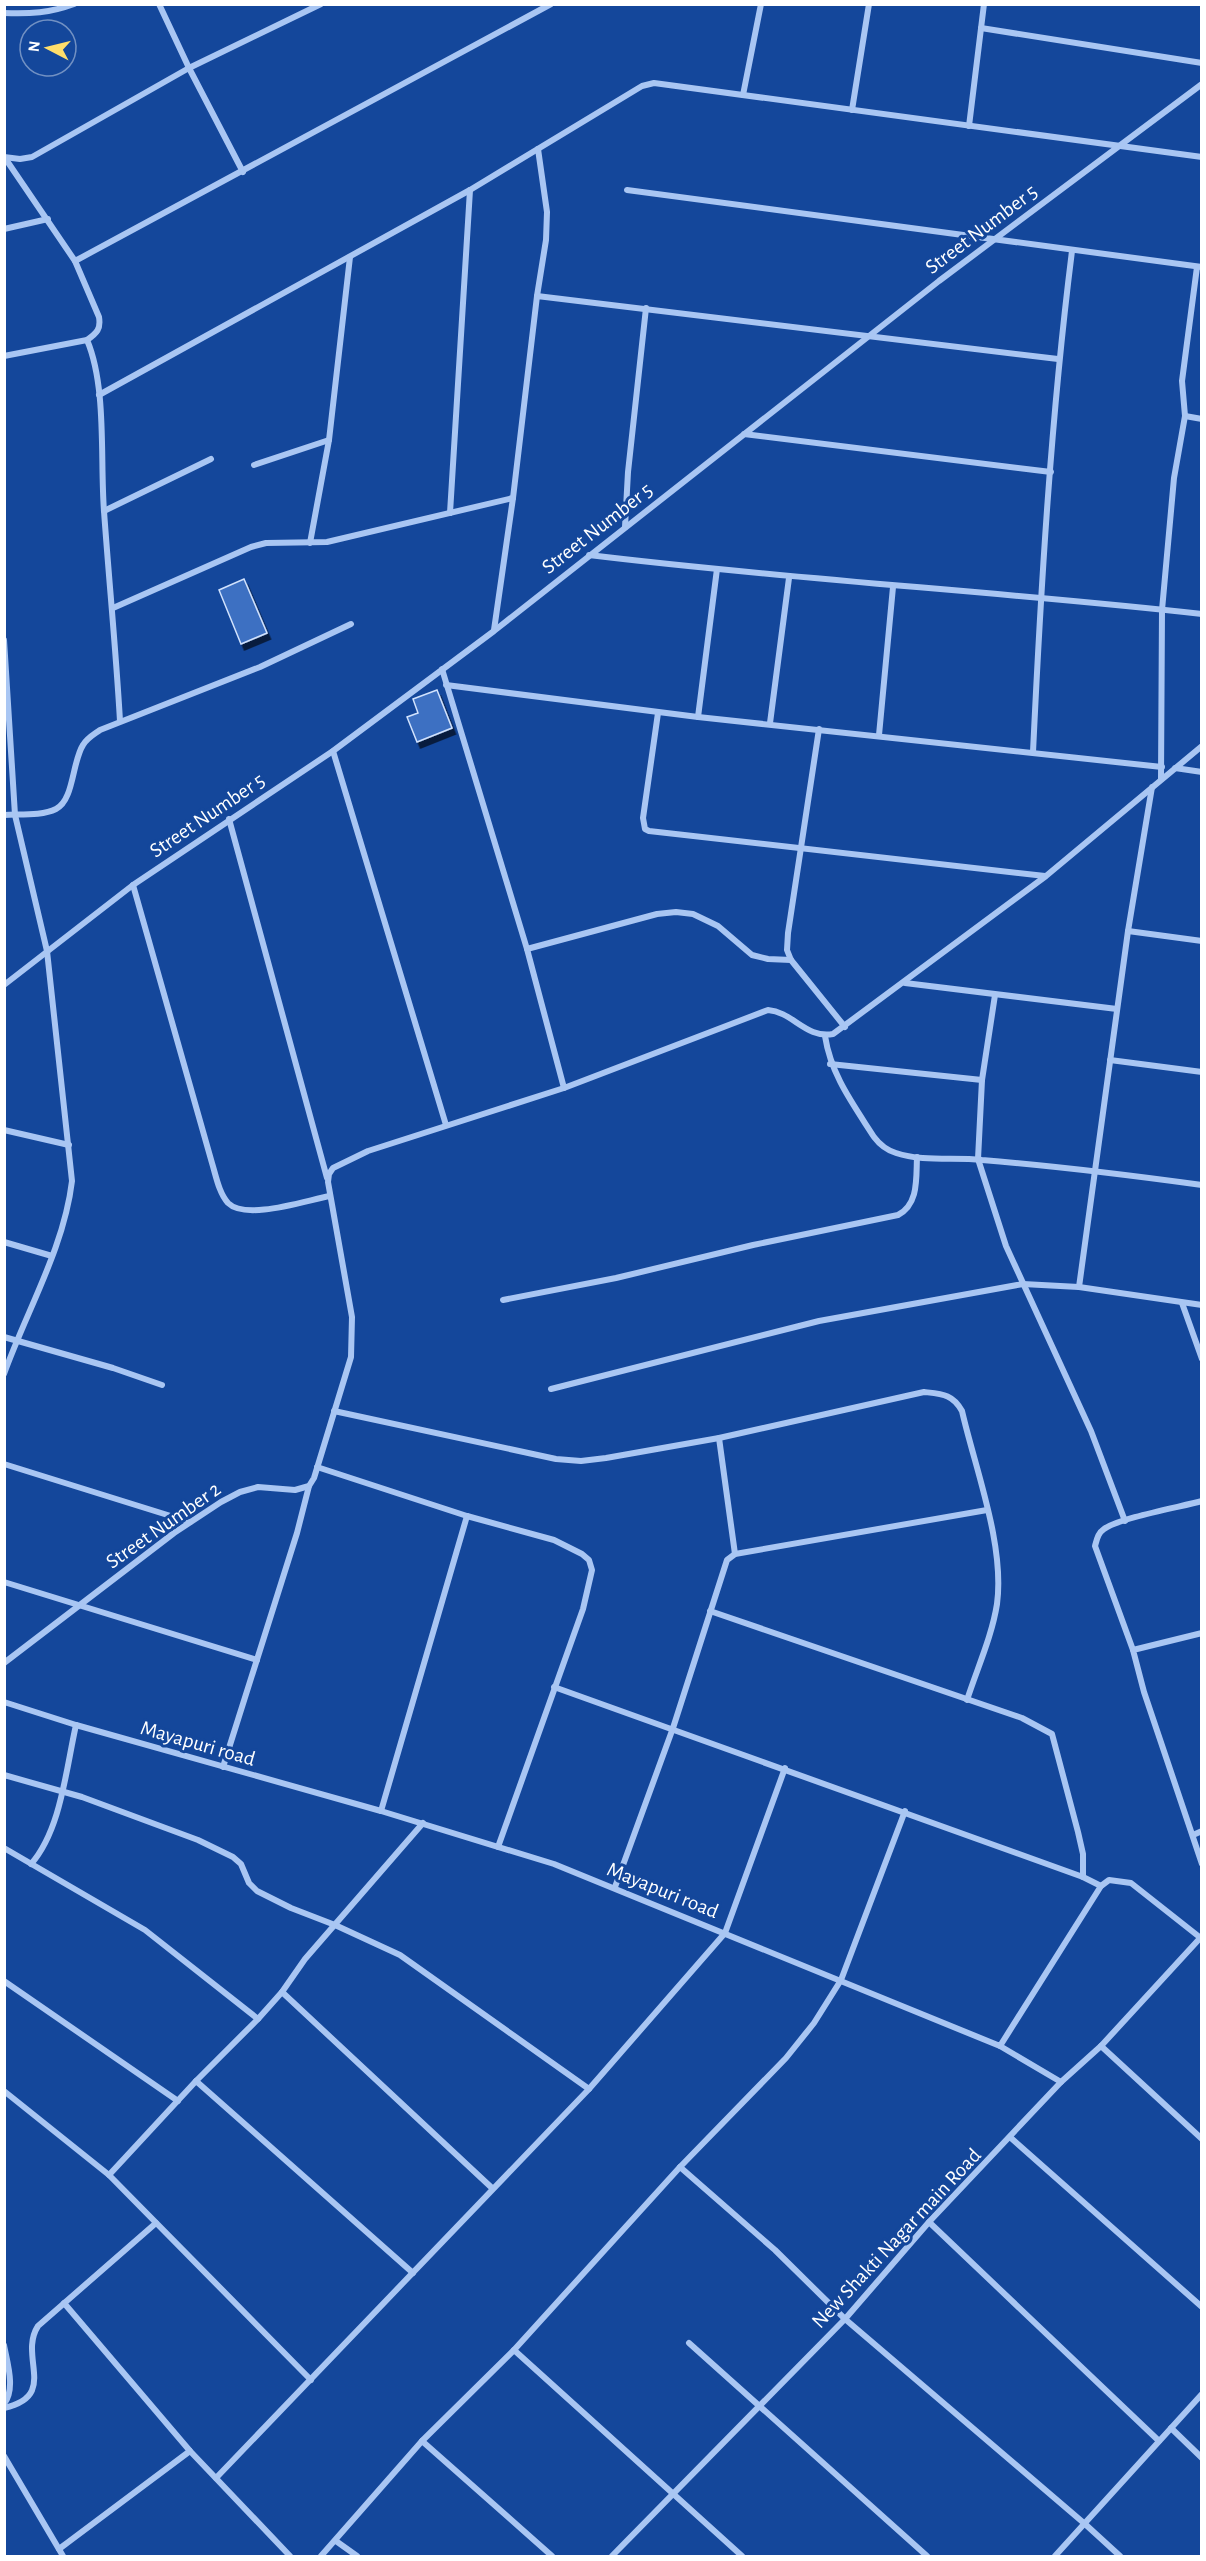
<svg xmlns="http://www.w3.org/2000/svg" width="1206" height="2561" viewBox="0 0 1206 2561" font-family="'Alegreya Sans',sans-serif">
  <defs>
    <filter id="shadow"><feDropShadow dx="3.5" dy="6" stdDeviation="0" flood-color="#0009"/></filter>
  </defs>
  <rect width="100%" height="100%" fill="#14479b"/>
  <g fill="#3d70c2" stroke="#d1e2fd" stroke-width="1.5" filter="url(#shadow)">
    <polygon points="244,579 267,633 241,644 219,590"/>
    <polygon points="437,690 452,728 417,742 407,717 418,713 413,699"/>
  </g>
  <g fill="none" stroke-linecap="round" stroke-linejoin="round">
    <g stroke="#a9c6f3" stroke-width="6">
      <polyline points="159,4 189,68 243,172"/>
      <path d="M4,13C30,14 50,13 74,4"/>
      <polyline points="981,28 1202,63"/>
      <polyline points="743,95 761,4"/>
      <polyline points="852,110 869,4"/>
      <polyline points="969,126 984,4"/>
      <polyline points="4,157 20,159 32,157 189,68 321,4"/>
      <polyline points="627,190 1202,267"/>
      <polyline points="4,229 48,219"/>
      <polyline points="75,261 551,4"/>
      <polyline points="537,296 546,240 547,212 538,149"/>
      <path d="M87,340C107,387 100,460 104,511C109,581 116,651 120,721"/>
      <path d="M4,356L87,340C97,333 101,329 99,317L75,261L5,158"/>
      <polyline points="99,395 470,190 642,86 654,83 1202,157"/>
      <polyline points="1185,416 1202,419"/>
      <polyline points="744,434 1051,472"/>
      <polyline points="254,465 329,440"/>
      <polyline points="104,511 211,459"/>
      <polyline points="450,513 470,190"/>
      <polyline points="625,527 628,472 646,308"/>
      <polyline points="310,543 329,440 350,257"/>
      <path d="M589,555C793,580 997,591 1202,614"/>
      <polyline points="113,608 251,547 266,543 327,542 513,498"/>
      <polyline points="494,630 513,498 537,296 1058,359"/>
      <path d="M4,640L15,815L47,951L72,1181C64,1248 27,1310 4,1374"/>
      <polyline points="442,669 527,949 564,1088"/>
      <polyline points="446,685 698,717 1162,767"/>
      <polyline points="658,713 643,818 645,829 649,831 1045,876"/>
      <polyline points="698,717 717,569"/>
      <polyline points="770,723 789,578"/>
      <polyline points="819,729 788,933 787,950 791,960 845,1027"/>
      <polyline points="879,735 893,587"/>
      <polyline points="333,751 446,1125"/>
      <path d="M1033,752C1041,585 1051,417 1072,251"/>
      <polyline points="1175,768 1202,772"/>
      <polyline points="1161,779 1162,610 1174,478 1185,416 1182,381 1197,267"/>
      <path d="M4,815C20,814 42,816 56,809C74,800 72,762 83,745C87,738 93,735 100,730L260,667L351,624"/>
      <polyline points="229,819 327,1178"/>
      <path d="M133,885L212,1163C216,1176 219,1193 228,1203C246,1221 307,1200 330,1196"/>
      <polyline points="1128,931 1202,941"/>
      <polyline points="527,949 657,914 676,912 693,914 718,926 752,955 768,959 791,960"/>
      <polyline points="905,983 1117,1009"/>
      <polyline points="4,985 133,885 333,751 494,631 939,281 1202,84"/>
      <polyline points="995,995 982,1080 978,1159 1006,1246 1091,1431 1125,1521"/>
      <path d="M825,1036C831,1075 853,1104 874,1137C880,1145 886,1150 896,1153C923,1162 954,1157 982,1160C1056,1166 1129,1175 1202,1185"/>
      <polyline points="1110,1060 1202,1072"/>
      <polyline points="830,1064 982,1080"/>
      <polyline points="4,1130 69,1145"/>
      <polyline points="4,1242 52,1256"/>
      <polyline points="1079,1287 1128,931 1152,787"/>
      <path d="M503,1300L616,1278L753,1245L898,1215C919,1204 916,1178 917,1157"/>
      <polyline points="1182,1303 1202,1359"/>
      <polyline points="4,1337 113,1368 162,1385"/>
      <polyline points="551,1389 819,1321 1023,1284 1079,1287 1202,1305"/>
      <path d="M334,1411L556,1459L581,1461L606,1458L719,1438L924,1392C942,1394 953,1394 962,1411C975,1468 1005,1545 997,1604C992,1636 977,1669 967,1700"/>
      <polyline points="719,1438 735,1554"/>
      <polyline points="4,1464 190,1522"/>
      <polyline points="317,1467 467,1516 554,1540 582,1554 589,1560 592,1570 583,1609 498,1847"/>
      <polyline points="4,1582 257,1660"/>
      <polyline points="710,1611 1022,1718 1052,1734 1078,1832 1083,1854 1083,1877"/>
      <polyline points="1202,1633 1133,1650 1144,1692 1202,1864"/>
      <path d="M1133,1650L1095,1546C1097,1539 1098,1533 1104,1529C1119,1518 1180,1507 1202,1501"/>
      <path d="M4,1663L174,1533L221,1502L240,1492L258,1487L295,1490L309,1486L314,1478L351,1357L352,1317L328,1182L329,1174L333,1168L368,1151L564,1088L768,1010C793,1012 806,1039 833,1034L1046,876L1202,746"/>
      <polyline points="554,1687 1083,1877 1101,1886"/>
      <polyline points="4,1702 76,1725 381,1811 554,1864 1000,2046 1101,1886 1109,1880 1131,1883 1202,1939"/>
      <polyline points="223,1767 297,1533 309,1486"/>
      <polyline points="4,1775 82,1797 198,1840 233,1857 241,1864 249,1883 257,1891 291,1908 335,1925 400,1955 589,2089"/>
      <polyline points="381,1811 467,1516"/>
      <polyline points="1193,1835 1202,1831"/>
      <polyline points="4,1848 145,1930 258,2019"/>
      <path d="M31,1864C61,1830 66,1769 76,1725"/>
      <polyline points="615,1887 673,1728 727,1560 735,1554 987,1510"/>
      <polyline points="4,1981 178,2101"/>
      <polyline points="282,1992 492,2188"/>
      <polyline points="1000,2046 1061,2082"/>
      <polyline points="1101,2046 1202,2139"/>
      <polyline points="196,2081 413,2273"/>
      <polyline points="4,2091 109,2175 311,2380"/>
      <polyline points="1011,2138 1202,2307"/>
      <polyline points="680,2167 775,2250 845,2319 1085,2524 1120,2556"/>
      <polyline points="109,2175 196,2081 258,2019 282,1992 305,1959 423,1823"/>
      <polyline points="929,2222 1159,2441"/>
      <polyline points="64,2303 190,2451 290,2556"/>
      <polyline points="689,2343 927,2556"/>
      <path d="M4,2345C7,2362 16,2389 4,2404"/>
      <polyline points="514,2350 742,2556"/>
      <path d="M4,2408C59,2396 18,2357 38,2326L156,2223"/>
      <polyline points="1171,2428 1202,2458"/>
      <polyline points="422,2441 552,2556"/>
      <polyline points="4,2456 63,2556"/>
      <polyline points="216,2478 589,2089 725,1933 785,1768"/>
      <polyline points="336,2541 357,2556"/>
      <polyline points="59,2549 190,2451"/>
      <polyline points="321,2556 422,2441 514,2350 680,2167 786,2058 814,2023 841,1980 905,1811"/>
      <polyline points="612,2556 845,2319 929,2222 1061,2082 1101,2046 1202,1936"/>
      <polyline points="1055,2556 1202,2394"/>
    </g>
  </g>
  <g text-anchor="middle" stroke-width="6" stroke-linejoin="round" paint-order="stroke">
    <g font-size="21" fill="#fff" stroke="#14479b">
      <text transform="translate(981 229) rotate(-37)" y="7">Street Number 5</text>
      <text transform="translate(597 528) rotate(-38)" y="7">Street Number 5</text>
      <text transform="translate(207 815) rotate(-34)" y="7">Street Number 5</text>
      <text transform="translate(163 1525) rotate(-35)" y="7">Street Number 2</text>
      <text transform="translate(198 1743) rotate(16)" y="7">Mayapuri road</text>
      <text transform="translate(663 1890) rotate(22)" y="7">Mayapuri road</text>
      <text transform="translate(896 2238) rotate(-47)" y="7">New Shakti Nagar main Road</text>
    </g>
  </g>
  <rect width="1206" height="2561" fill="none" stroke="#ffffff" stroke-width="12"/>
  <g transform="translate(48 48) rotate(277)"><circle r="28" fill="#14479b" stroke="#7291c3" stroke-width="1.5"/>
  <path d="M0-4.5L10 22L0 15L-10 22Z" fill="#ffde6b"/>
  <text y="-9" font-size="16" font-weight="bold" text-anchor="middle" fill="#ffffff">N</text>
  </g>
</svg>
